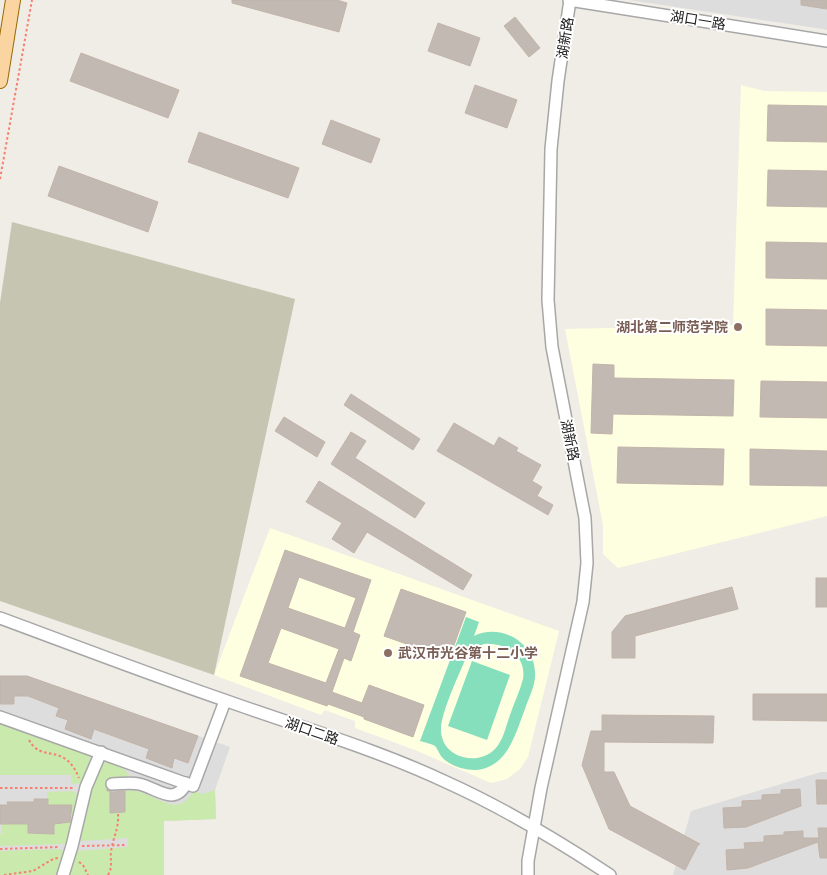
<svg xmlns="http://www.w3.org/2000/svg" width="827" height="875" viewBox="0 0 827 875" font-family="Rubik,'Noto Sans SC',sans-serif">
  <rect width="100%" height="100%" fill="#f0ede6"/>
  <g fill="#dedddd">
    <polygon points="629,0 827,0 827,30 823,29"/>
    <polygon points="0,676 27,676 230,747 215,790 216,819 164,821 164,875 0,875"/>
    <polygon points="821,772 827,772 827,875 673,875 691,811"/>
  </g>
  <g fill="#feffe1">
    <polygon points="741,85 764,91 827,92 827,516 618,568 603,554 603,525 565,329 733,325"/>
    <polygon points="270,528 559,631 528,757 520,769 507,779 491,783 415,750 355,728 355,721 325,710 321,715 214,675"/>
  </g>
  <polygon fill="#c5c5b2" points="12,222 295,299 214,675 0,601 0,303"/>
  <g fill="#cae9ad">
    <polygon points="0,724 88,755 92,762 82,783 71,784 71,775 0,775"/>
    <path d="M101,763C111,762 126,767 130,777L107,778V791H110L111,813L125,812V791C128,791 133,790 136,791C156,794 177,819 192,793L196,792L203,794L215,790L216,819L164,821V875H67L75,853L77,851L128,847V838L82,841L78,836L90,788Z"/>
    <polygon points="72,791 77,794 78,798 69,842 66,844 0,846 0,834 2,834 2,824 28,824 28,833 54,833 54,824 62,824 63,821 72,821 72,805 48,805 47,792"/>
    <polygon points="60,849 65,852 58,875 0,875 0,851"/>
  </g>
  <g fill="#85debc" fill-rule="evenodd">
    <path d="M466,617L479,622L474,636C501,623 534,642 535,672C536,685 529,697 525,709C515,734 508,768 475,770C463,770 448,765 441,756C439,753 437,748 435,746C432,744 424,742 420,741ZM484,644C504,642 527,655 523,679C520,691 514,703 510,715C506,726 503,741 495,749C486,758 474,760 463,757C450,754 441,743 441,730C440,715 459,674 466,658L471,650Z"/>
    <polygon points="472,661 510,675 487,740 448,726"/>
  </g>
  <g fill="#c1b9b2" stroke="#c2b4a9" fill-rule="evenodd">
    <polygon points="232,0 337,0 347,3 339,32 232,3"/>
    <polygon points="801,0 827,0 827,9 801,5"/>
    <polygon points="515,17 540,48 529,57 504,26"/>
    <polygon points="438,23 480,38 470,66 428,51"/>
    <polygon points="81,53 179,90 168,118 70,81"/>
    <polygon points="475,85 517,100 507,128 465,113"/>
    <polygon points="768,105 827,106 827,142 767,141"/>
    <polygon points="331,120 380,139 371,163 322,144"/>
    <polygon points="199,132 299,168 288,198 188,162"/>
    <polygon points="59,166 158,202 148,232 48,196"/>
    <polygon points="768,170 827,171 827,207 767,206"/>
    <polygon points="766,242 827,243 827,279 766,278"/>
    <polygon points="766,309 827,310 827,346 766,345"/>
    <polygon points="593,364 614,365 614,378 734,380 733,416 613,414 612,434 591,433"/>
    <polygon points="761,381 827,382 827,418 760,417"/>
    <polygon points="351,394 420,439 413,450 344,405"/>
    <polygon points="284,417 325,442 317,457 275,431"/>
    <polygon points="454,423 494,446 499,437 518,448 516,451 541,465 532,481 542,487 537,496 553,505 548,515 437,451"/>
    <polygon points="351,432 366,441 355,458 425,503 415,518 331,464"/>
    <polygon points="618,447 724,449 723,485 617,483"/>
    <polygon points="750,449 827,451 827,486 750,485"/>
    <polygon points="319,481 472,575 463,590 367,532 354,553 332,539 342,523 306,502"/>
    <path d="M285,550L371,580L353,632L360,635L351,661L344,658L332,692L362,703L369,685L424,705L413,737L364,719V717L328,704L327,706L240,676ZM299,577L356,598L345,628L288,608ZM281,628L339,649L326,683L268,663Z"/>
    <rect x="816" y="578" width="11" height="29"/>
    <polygon points="732,587 738,609 635,636 635,658 612,658 612,632 625,616"/>
    <polygon points="401,589 466,612 449,659 384,636"/>
    <polygon points="0,676 27,676 198,736 188,763 174,758 172,768 146,758 149,749 94,729 91,739 65,729 68,720 56,716 59,708 28,696 14,696 14,704 0,704"/>
    <polygon points="753,694 827,694 827,721 753,720"/>
    <polygon points="602,715 714,716 713,743 604,742 604,772 614,772 630,806 700,844 698,845 685,870 609,829 582,765 591,731 602,731"/>
    <polygon points="816,780 827,780 827,804 817,804"/>
    <polygon points="107,789 112,792 125,791 125,812 110,813 110,791 107,791"/>
    <polygon points="800,789 801,806 746,827 724,828 723,808 742,807 742,801 762,800 762,795 781,794 781,790"/>
    <polygon points="34,799 48,799 48,805 72,805 70,822 54,824 54,834 28,833 28,824 0,824 0,805 8,805 7,802 34,802"/>
    <polygon points="818,828 827,828 827,858 820,858 818,842 748,868 727,870 726,850 745,849 744,843 764,842 764,836 784,835 784,832 803,831 803,838 819,838"/>
  </g>
  <g fill="none" stroke-linecap="round" stroke-linejoin="round">
    <g stroke="#a7a7a7" stroke-width="14">
      <g id="minor">
        <polyline points="569,0 827,41"/>
        <path d="M0,618C76,646 151,675 227,701C300,727 376,749 446,782C504,808 557,840 610,875"/>
        <polyline points="0,717 193,786 225,701"/>
        <path d="M112,784C120,784 131,782 139,784C157,788 175,807 186,783"/>
        <polyline points="63,875 72,846 86,787 101,752"/>
        <polyline points="528,875 528,861 541,788 583,602 587,563 585,518 552,347 548,300 551,149 558,81 570,0"/>
      </g>
    </g>
    <g stroke="#9a6902" stroke-width="16">
      <polyline id="major" points="0,81 13,0"/>
    </g>
    <g stroke="#f87e6f" stroke-width="2" stroke-dasharray="2.5 2.5" stroke-linecap="butt">
      <polyline points="0,179 32,0"/>
      <path d="M29,740C42,764 64,741 79,778"/>
      <polyline points="0,788 74,788"/>
      <polyline points="82,846 126,845"/>
      <polyline points="0,849 60,847"/>
      <polyline points="79,862 83,865 88,875"/>
      <polyline points="4,875 33,871 53,859 58,858"/>
      <path d="M108,875C113,867 110,860 111,852C113,836 119,831 118,812"/>
    </g>
    <use href="#minor" stroke="#fff" stroke-width="11"/>
    <use href="#major" stroke="#fbd5a1" stroke-width="14"/>
  </g>
  <g fill="#8d6e63" stroke="#fff" stroke-width="2">
    <circle cx="738" cy="327" r="5"/>
    <circle cx="388" cy="653" r="5"/>
  </g>
  <g text-anchor="middle" stroke-width="4" stroke-linejoin="round" paint-order="stroke">
    <g font-size="14" fill="#202020" stroke="#fff">
      <text transform="translate(698 20) rotate(9)" y="5">湖口一路</text>
      <text transform="translate(565 38) rotate(-81)" y="5">湖新路</text>
      <text transform="translate(570 440) rotate(78)" y="5">湖新路</text>
      <text transform="translate(312 731) rotate(19)" y="5">湖口二路</text>
    </g>
    <g font-size="14" font-weight="bold" fill="#785e54" stroke="#fff" text-anchor="end">
      <text x="728" y="332">湖北第二师范学院</text>
      <text x="398" y="658" text-anchor="start">武汉市光谷第十二小学</text>
    </g>
  </g>
</svg>
